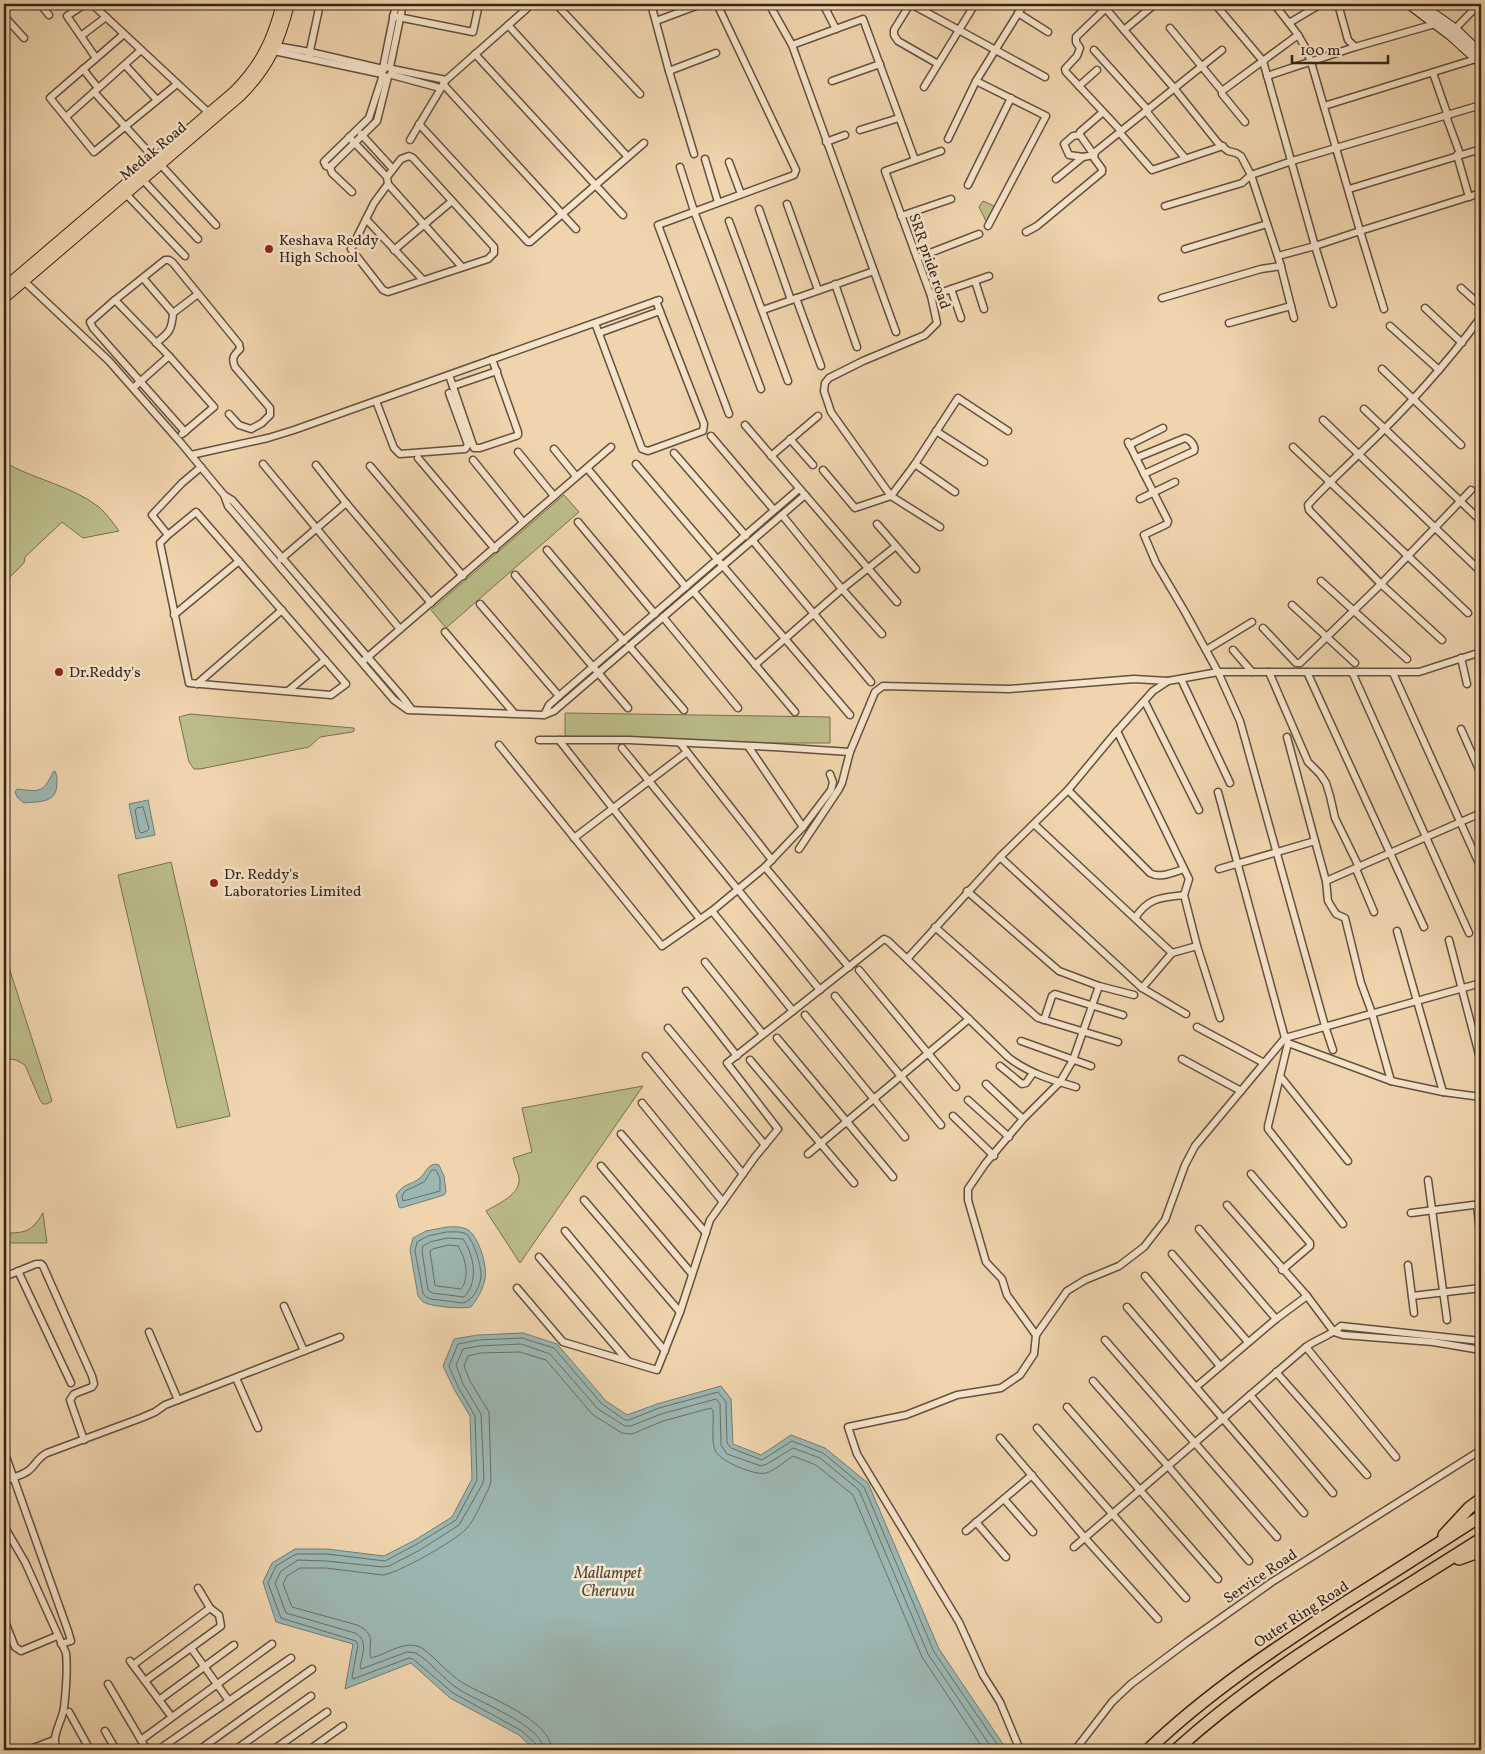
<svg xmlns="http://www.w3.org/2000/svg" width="1485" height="1754" viewBox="0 0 1485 1754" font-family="Vollkorn,serif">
  <rect width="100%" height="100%" fill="#efd4ad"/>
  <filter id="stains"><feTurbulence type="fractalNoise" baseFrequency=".004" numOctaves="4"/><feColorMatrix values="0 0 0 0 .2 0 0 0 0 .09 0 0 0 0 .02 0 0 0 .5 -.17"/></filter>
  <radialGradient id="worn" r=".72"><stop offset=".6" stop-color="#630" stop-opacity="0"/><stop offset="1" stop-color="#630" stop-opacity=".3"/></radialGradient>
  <g fill="#bbbc88" stroke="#787050">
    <polygon points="983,201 994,206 987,223 979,207"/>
    <path d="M4,462C33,479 72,486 99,507C107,514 113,523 119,531L83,538L62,522L25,557L24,563L4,583Z"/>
    <polygon points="564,495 579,512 446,628 431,610"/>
    <polygon points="565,713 830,717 830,743 742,743 565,736"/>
    <polygon points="190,714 354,728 354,731 352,732 320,737 309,747 200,769 194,769 189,762 179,717"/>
    <polygon points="171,862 230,1116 177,1128 118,875"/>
    <polygon points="6,958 52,1101 47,1104 43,1104 40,1100 25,1065 16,1060 4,1058 4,959"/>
    <path d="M643,1086L520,1263L486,1211C497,1204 521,1195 519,1178C518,1172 514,1165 513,1158L532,1152L522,1108Z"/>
    <path d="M43,1213L47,1243H4V1233C26,1233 31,1232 43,1213Z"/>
  </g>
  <g fill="#9cb7b2" stroke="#737d75">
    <path d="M55,771C57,776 57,778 57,783C57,804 40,801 24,803L17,797L15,792L17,789C37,791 43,795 53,772Z"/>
    <polygon points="148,800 155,835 136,839 129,804"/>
    <path d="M435,1164L439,1165L444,1176L446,1192L444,1195L401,1208L399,1207L396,1195C405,1182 410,1186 420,1178C426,1173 426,1166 435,1164Z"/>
    <path d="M447,1227C453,1227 460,1226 466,1229C478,1233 488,1267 485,1279C483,1289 478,1298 471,1307C462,1309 432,1307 423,1302C421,1300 419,1297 418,1296L410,1250L413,1238L426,1231Z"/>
    <polygon points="523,1333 557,1344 606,1401 627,1415 657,1404 721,1386 731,1399 733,1444 761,1455 791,1435 825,1448 868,1483 939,1649 1007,1750 535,1750 519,1735 450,1698 411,1663 345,1689 353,1644 276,1622 263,1582 272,1563 295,1549 327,1549 384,1556 415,1540 452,1517 472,1479 470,1416 454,1389 443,1366 454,1339 478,1335"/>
  </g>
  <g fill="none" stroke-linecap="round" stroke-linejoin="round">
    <g stroke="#686e66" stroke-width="1">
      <polygon points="143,807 149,829 147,831 141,833 139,831 135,810 137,808"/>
      <polygon points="432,1170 436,1170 440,1178 440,1191 403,1201 402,1196 405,1191 424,1182"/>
      <path d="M447,1232C453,1232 461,1231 466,1234C474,1240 481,1266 481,1275C481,1285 473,1301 463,1303L431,1299L426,1297L423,1293L415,1251L417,1242L428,1236Z"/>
      <path d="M448,1238L463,1239C474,1255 479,1282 464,1297L432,1293L428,1290L422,1251L423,1246L430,1242Z"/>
      <path d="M449,1245L458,1246C466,1259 470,1277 461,1289L437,1286L435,1285L430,1251L433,1249Z"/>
      <polyline points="538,1750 537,1745 522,1731 453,1693 413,1659 409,1658 353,1679 352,1677 358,1645 356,1641 281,1618 268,1583 276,1566 296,1554 327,1554 385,1561 417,1544 456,1520 477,1480 475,1416 458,1387 449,1366 458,1344 479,1340 522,1338 554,1348 602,1404 625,1420 629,1420 659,1408 718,1392 726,1402 727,1443 731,1448 762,1460 792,1441 823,1453 864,1487 934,1652 1001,1750"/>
      <path d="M544,1750C543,1725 477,1702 457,1688C442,1678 431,1662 416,1653L407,1652L361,1669L360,1667C362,1655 369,1640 355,1633L286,1613L275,1583L281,1571L298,1560L326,1561L383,1567L389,1566L420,1550L459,1525L482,1485L484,1478L481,1414L463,1384L456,1365L463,1349L479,1346L521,1344L550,1354L598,1409L625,1426H631L661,1414L716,1399L720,1404L721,1445L727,1454L761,1466L767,1464L793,1448L820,1458L859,1490L928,1654L993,1750"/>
      <path d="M552,1750C551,1719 486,1697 463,1683C448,1674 436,1658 422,1648C405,1639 388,1654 371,1658C367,1644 378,1635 357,1625L292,1607L283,1584L287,1576L300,1568H326L382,1575C395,1575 457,1540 466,1529C476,1518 482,1501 489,1488L491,1481L489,1412L470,1381L464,1366L468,1356L480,1353L520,1352L546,1360L593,1415L622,1433L632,1434L663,1421L711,1408L713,1411C714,1423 711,1439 715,1450C719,1461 755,1476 766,1473C776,1470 785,1461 793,1456L816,1465L853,1495L922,1657L984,1750"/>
    </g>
    <g stroke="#64513e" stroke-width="9">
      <g id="minor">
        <polyline points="40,4 49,15"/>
        <polyline points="85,4 67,16 96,58"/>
        <polyline points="92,4 210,114"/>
        <polyline points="556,4 640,94"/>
        <polyline points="651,4 669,71 694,154"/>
        <polyline points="717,4 796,170 794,175 658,225 729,414"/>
        <polyline points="769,4 792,45 896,332"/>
        <polyline points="823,4 836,29"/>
        <polyline points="910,4 894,30 894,35 898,41 938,64"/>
        <polyline points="911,4 1045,77"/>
        <polyline points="1102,4 1124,30"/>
        <polyline points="1155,4 1124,30 1174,88 1218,143 1228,151 1236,153 1241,156 1251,175 1280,263 1294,318"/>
        <polyline points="1215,4 1263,61 1315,246 1278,256"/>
        <polyline points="1274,4 1289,23"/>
        <polyline points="1338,4 1348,40 1355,47 1435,24 1437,21"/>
        <polyline points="1106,8 1076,37 1076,42 1080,48 1077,56 1065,69 1066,72 1121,131"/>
        <polyline points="827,10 831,4"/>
        <polyline points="1018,13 1048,32"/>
        <polyline points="4,16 24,38"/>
        <polyline points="393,16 473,32 479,4"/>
        <polyline points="656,21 696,6"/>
        <polyline points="508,25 627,156"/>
        <polyline points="1170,28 1222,91"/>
        <polyline points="1455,29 1479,4"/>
        <polyline points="124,34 50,98 94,152 177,84"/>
        <polyline points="1298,35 1305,47 1311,62 1360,231 1315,246 1333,304"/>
        <polyline points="81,36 106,17"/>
        <polyline points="792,45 863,19 915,160"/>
        <polyline points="276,46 310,52 383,69"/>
        <polyline points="1094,50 1148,110"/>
        <polyline points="274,51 382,74"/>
        <polyline points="475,54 623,215"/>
        <polyline points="309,55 320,4"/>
        <polyline points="125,65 157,100"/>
        <polyline points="390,67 403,4"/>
        <polyline points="383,68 396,4"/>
        <polyline points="83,69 98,88"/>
        <polyline points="392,69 446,80"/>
        <polyline points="669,71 716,53"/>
        <polyline points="1433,73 1448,116"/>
        <polyline points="392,75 440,88"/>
        <polyline points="1267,76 1355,47"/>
        <polyline points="832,81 880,64"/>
        <polyline points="976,81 1046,116 988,226"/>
        <polyline points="443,84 576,229"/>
        <polyline points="1079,86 1097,70"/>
        <polyline points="924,87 975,4"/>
        <polyline points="94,92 155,159"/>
        <polyline points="1324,106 1479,58"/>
        <polyline points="1146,111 1185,158"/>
        <polyline points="1446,116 1460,154"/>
        <polyline points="66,117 141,50"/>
        <polyline points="1245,122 1222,94 1222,91 1298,35 1289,23 1321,4"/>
        <polyline points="419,124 528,242 530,242 644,143"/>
        <polyline points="860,130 899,118"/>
        <polyline points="1120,133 1152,170 1223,146"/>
        <polyline points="361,134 392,168"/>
        <polyline points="1080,135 1073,136 1064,144 1069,155 1083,157"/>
        <polyline points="349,137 387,177 388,184 374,203 351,249 383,290 388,292 488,259 494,253 494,247 413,158 409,156 401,159 387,177"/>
        <polyline points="948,139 976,81 1024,4"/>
        <polyline points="410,140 446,80 532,4"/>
        <polyline points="826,142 845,135"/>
        <polyline points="941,151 885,171 931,296 937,323 925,335 863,361 829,378 825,383 824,391 831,412 891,496 915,464 958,398 1008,431"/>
        <polyline points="1457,155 1469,197"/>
        <polyline points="705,159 718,202"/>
        <polyline points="729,162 741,194"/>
        <polyline points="161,165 216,225"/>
        <polyline points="330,167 377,121 388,77 392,73 391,68 386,67 382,72 384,77 388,77"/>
        <polyline points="680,167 694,211 761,389"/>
        <polyline points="1056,179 1083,157 1094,155 1080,135 1080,132 1103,112"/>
        <polyline points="143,180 198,239"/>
        <polyline points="388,184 462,267"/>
        <polyline points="968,185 1011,98"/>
        <polyline points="1349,189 1481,149"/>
        <polyline points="352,192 332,173 330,167 326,166 324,162 369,118 383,75"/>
        <polyline points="126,194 185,256"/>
        <polyline points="787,204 818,290"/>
        <polyline points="1165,206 1242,183 1251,175 1292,161 1481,105"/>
        <polyline points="759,209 791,300"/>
        <polyline points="901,216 951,199"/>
        <polyline points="366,219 423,280"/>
        <polyline points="729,221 788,381"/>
        <polyline points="1026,232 1037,226 1102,172 1102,169 1094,158 1095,152 1222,50"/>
        <polyline points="1185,249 1267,224"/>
        <polyline points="394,250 452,201"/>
        <polyline points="917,258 979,234"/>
        <polyline points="143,278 173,313"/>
        <polyline points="24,281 109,361 181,443 224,495 228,506 394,700 408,710 544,715 554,711 805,495"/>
        <polyline points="975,281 984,309"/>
        <polyline points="835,284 857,347"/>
        <polyline points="1461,288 1481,306"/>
        <polyline points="951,289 961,318"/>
        <polyline points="931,296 989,276"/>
        <polyline points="796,298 821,366"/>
        <polyline points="1162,298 1261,269 1281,266"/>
        <path d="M115,300L165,260H169L173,263L239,344L240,349C234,355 231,358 235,367L270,408V415L262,423L251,429L239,425L229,414"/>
        <polyline points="1425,308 1462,343"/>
        <polyline points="1384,309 1360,231 1481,193"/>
        <polyline points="763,310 874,271"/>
        <polyline points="595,323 642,449 648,451 703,431 704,424 656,301"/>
        <polyline points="1229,323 1291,306"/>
        <polyline points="1390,326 1439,370"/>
        <polyline points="599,333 660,311"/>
        <path d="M156,343C169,333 172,330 173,313L198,294"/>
        <polyline points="169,356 115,300 90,322 93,328 185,432"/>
        <polyline points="1382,369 1461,445"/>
        <polyline points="449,375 474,448 480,448 516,436 518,435 518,432 492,359"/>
        <polyline points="453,386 497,371"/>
        <polyline points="133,388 169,356 214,407 182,434"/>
        <polyline points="376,401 394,448 400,454 465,449 468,445 449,393"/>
        <polyline points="1364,409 1481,521"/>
        <polyline points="1323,420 1477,568"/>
        <polyline points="745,425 897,602"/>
        <polyline points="936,431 984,462"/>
        <polyline points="711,436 774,510"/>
        <polyline points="790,439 813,465"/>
        <polyline points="1128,442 1168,521 1167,524 1144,535 1156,563 1185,612 1218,672 1240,721 1325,1026 1333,1050"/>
        <polyline points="1129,445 1163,428"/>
        <polyline points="1293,447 1468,613"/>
        <polyline points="554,449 576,476"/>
        <polyline points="518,452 554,496"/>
        <polyline points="674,453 746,536"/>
        <polyline points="191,455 268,438 294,430 659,300"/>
        <polyline points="771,456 818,416"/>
        <polyline points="418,458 495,549"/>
        <path d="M1136,458L1185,438C1190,439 1196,446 1194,451L1144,474"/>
        <polyline points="473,460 523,522"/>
        <polyline points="263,464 400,629"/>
        <polyline points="636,464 850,715"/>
        <polyline points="915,464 955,492"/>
        <polyline points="370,466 463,576"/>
        <polyline points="587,468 686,587"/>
        <polyline points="823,470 855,508 891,496 940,527"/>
        <polyline points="224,495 232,500 404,699 412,710"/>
        <polyline points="1140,499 1175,482"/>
        <polyline points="346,503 431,603"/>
        <polyline points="782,515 842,589 882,634"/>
        <polyline points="578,522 655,614"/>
        <polyline points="877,524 916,569"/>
        <polyline points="168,535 160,543 189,683 331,695 346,684 196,512 168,535 152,515 182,483 201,467"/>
        <polyline points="753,541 871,682"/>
        <polyline points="547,550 624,641"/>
        <polyline points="281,559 346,503 316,465"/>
        <polyline points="515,575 628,708"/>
        <polyline points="1321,581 1407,659"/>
        <polyline points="694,592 795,712"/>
        <polyline points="480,604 559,696"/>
        <polyline points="1292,605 1355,663"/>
        <polyline points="174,615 239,561"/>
        <polyline points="663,617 738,708"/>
        <polyline points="1263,628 1296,663 1300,663 1381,584 1471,490"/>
        <polyline points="445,632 514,713"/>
        <path d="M1442,640L1381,584L1309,510L1308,505C1324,487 1342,471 1359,454C1403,412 1445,366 1481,317"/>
        <polyline points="629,646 684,710"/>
        <polyline points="1206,650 1252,622"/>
        <polyline points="1233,650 1252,672"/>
        <polyline points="1461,658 1467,684"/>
        <polyline points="362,662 611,447"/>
        <polyline points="755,665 842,589 896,546"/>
        <polyline points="1269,672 1308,762 1320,774 1326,783 1330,796 1335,818 1359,867"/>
        <polyline points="1307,672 1424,927"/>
        <polyline points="1352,672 1469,933"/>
        <polyline points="1393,673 1481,868"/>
        <polyline points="1181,679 1230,783"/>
        <polyline points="197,684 282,610"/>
        <polyline points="288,691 325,660"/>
        <polyline points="1145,702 1199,810"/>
        <polyline points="544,715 549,705 559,696 799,489"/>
        <polyline points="1461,729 1481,774"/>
        <polyline points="1117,731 1189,879 1184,895 1197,946 1220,1018"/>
        <polyline points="1287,737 1315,841 1326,881 1328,901 1336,914 1345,918 1361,983 1372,1013 1391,1081"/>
        <polyline points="539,740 629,740 774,747 850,752"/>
        <polyline points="559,740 700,919"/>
        <polyline points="680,743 772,860"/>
        <polyline points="499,745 662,946 712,911 793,1011"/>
        <polyline points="748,746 803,827"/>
        <polyline points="622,748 820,990"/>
        <path d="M1068,790L1150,873C1160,879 1174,872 1184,869"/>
        <polyline points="1218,792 1285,1038 1288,1043 1391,1081 1443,1092 1481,1097"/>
        <polyline points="1034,824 1172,953"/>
        <polyline points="574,838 687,752"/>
        <polyline points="799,849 839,789 842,783 850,752 875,692 883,686 1009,689 1134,679 1168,681"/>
        <polyline points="1000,857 1142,988 1186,1014"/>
        <polyline points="765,867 849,967"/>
        <polyline points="1219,869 1315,841"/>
        <polyline points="1356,869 1374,912"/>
        <polyline points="1326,881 1481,813"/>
        <polyline points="967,891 1059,971 1099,986 1134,995"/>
        <polyline points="712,911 765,867 803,827 831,790 833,782 830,774"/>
        <path d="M1135,918C1149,897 1161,898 1184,895"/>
        <polyline points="935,927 1038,1018 1118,1042"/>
        <polyline points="1397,931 1443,1092"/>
        <polyline points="1449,940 1481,1062"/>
        <polyline points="705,962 763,1034"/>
        <polyline points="859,970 956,1087"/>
        <polyline points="1142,988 1172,953 1197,946"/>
        <polyline points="686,991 737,1056"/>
        <polyline points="835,996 941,1125"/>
        <polyline points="805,1015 905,1137"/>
        <polyline points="1044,1020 1052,996 1055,994 1123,1015"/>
        <polyline points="1197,1027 1264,1063"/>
        <polyline points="668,1028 765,1145"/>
        <polyline points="777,1038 893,1177"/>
        <polyline points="1021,1041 1091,1066"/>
        <polyline points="1288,1043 1268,1126 1268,1129 1343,1224"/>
        <polyline points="646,1056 743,1174"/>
        <polyline points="1182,1059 1241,1091"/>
        <polyline points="750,1060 854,1183"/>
        <polyline points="1000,1066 1022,1084 1026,1083 1033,1073"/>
        <polyline points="1280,1076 1348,1161"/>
        <polyline points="986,1084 1023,1119"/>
        <path d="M1076,1087C1052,1080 1028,1073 1008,1057L907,959L1000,857L1068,790L1117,731L1153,691L1168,681L1218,672H1419L1481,652"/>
        <polyline points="968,1100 1009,1137"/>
        <polyline points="642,1103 723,1202"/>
        <polyline points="953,1116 994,1156"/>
        <polyline points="621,1134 706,1233"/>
        <polyline points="808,1154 969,1019"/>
        <polyline points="601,1166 692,1274"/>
        <polyline points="1251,1174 1310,1243 1310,1246 1282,1270"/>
        <polyline points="1428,1180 1447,1320"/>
        <polyline points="584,1200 680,1312"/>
        <polyline points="1227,1205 1307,1296 1334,1332 1343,1335 1433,1342 1481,1350"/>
        <polyline points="1477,1205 1481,1241"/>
        <polyline points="1411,1213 1481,1204"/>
        <polyline points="1199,1229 1276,1319"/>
        <polyline points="565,1231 665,1351"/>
        <polyline points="1172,1254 1248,1342"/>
        <polyline points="539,1257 627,1360"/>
        <polyline points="1408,1265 1414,1313"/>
        <polyline points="18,1271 71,1383"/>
        <polyline points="1145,1276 1220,1366"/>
        <polyline points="4,1277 36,1264 41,1264 43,1266 92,1376 94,1384 92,1387 74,1394 70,1400 84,1440"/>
        <polyline points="517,1288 563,1342 657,1370 680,1312 710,1220 755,1157 778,1129 727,1063 884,939 888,941 907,959"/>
        <polyline points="1412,1296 1481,1288"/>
        <polyline points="284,1306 304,1351"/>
        <polyline points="1127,1307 1304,1513"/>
        <polyline points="149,1332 178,1400"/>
        <polyline points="1036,1335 1007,1295 1002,1279 986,1262 968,1200 968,1189 985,1164 1023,1119 1060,1082 1073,1060 1099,986"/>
        <polyline points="1105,1340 1277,1537"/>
        <polyline points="1306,1347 1396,1457"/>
        <polyline points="1276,1372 1367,1475"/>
        <polyline points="236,1378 258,1428"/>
        <polyline points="1093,1381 1168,1466 1249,1561"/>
        <polyline points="1196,1387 1276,1319 1307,1296"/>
        <polyline points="1250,1395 1333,1493"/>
        <polyline points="1067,1407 1218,1579"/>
        <polyline points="1037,1428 1186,1598"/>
        <polyline points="1000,1438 1085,1538 1158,1619"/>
        <polyline points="4,1451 68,1631 71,1641 61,1644"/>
        <path d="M4,1481C11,1478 21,1476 28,1471C35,1466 38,1457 47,1453L141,1418L155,1412L165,1405L340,1337"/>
        <polyline points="1004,1499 1033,1532"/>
        <polyline points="976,1522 1006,1557"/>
        <path d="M4,1526L25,1562L66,1653C68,1672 66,1690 64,1708C62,1722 50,1737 57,1750"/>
        <polyline points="966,1531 1032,1475"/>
        <path d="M1074,1547L1306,1347C1317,1339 1330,1336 1341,1326L1481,1341"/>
        <polyline points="4,1619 15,1647 21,1651 57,1636"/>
        <polyline points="191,1648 229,1701"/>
        <polyline points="130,1661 171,1716"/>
        <polyline points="133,1665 210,1608"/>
        <polyline points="145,1681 221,1626 219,1615 210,1608 198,1588"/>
        <polyline points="108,1684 141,1740"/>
        <polyline points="159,1700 234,1645"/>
        <polyline points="69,1712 90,1750"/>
        <polyline points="105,1731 116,1750"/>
        <polyline points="28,1750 54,1740"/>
        <polyline points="147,1750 141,1740 272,1644"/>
        <polyline points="158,1750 291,1658"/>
        <polyline points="199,1750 312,1669"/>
        <polyline points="235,1750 311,1696"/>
        <polyline points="273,1750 327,1712"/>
        <polyline points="309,1750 343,1726"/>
        <polyline points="1020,1750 1000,1702 983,1675 959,1622 857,1454 848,1427 906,1415 957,1395 1001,1388 1020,1375 1034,1354 1036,1335 1067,1291 1085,1280 1119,1266 1144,1247 1165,1220 1185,1165 1195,1146 1285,1038 1481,983"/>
        <polyline points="1075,1750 1112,1702 1131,1684 1187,1642 1272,1582 1481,1450"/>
      </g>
    </g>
    <g stroke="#352519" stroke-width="11">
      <g id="secondary">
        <polyline points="1409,4 1450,35 1481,63"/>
        <polyline points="1421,5 1455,29 1481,54"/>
      </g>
    </g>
    <g stroke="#352519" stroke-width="12">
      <g id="primary">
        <path d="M4,288L235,91C262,63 272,41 282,4"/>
        <path d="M4,298L240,96C269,67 279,43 289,4"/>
      </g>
    </g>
    <g stroke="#352519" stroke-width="14">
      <g id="motorway">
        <polyline points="1444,1535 1469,1508 1481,1499"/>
        <polyline points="1459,1559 1481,1551"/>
        <path d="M1148,1750C1207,1693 1277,1647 1346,1602C1391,1574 1436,1545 1481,1516"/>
        <path d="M1176,1750C1267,1667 1378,1605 1481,1539"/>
      </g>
    </g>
    <use href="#minor" stroke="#f5e3ca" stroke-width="6"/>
    <use href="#secondary" stroke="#f5e3ca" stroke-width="9"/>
    <use href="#primary" stroke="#efd4ad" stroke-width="10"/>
    <use href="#motorway" stroke="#efd4ad" stroke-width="11"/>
  </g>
  <g fill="#8f2418" stroke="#f5e3ca" stroke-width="2">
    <circle cx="269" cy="249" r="5"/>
    <circle cx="59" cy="672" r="5"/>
    <circle cx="214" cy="883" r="5"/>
  </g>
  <g text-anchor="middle" stroke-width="5" stroke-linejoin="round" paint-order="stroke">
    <g font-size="15" fill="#352519" stroke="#f5e3ca">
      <text transform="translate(153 151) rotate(-40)" y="5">Medak Road</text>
      <text transform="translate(930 261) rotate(71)" y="5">SRR pride road</text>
      <text transform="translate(1260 1576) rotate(-34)" y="5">Service Road</text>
      <text transform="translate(1301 1614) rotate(-33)" y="5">Outer Ring Road</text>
    </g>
    <g font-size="15" fill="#352519" stroke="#f5e3ca" text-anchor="start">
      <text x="279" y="245">Keshava Reddy<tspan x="279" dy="17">High School</tspan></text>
      <text x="69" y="677">Dr.Reddy's</text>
      <text x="224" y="879">Dr. Reddy's<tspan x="224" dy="17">Laboratories Limited</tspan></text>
    </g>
    <g font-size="16" font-style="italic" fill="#4f4a3f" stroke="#f5e3ca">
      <text x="608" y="1578">Mallampet<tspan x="608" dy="18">Cheruvu</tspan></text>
    </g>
  </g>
  <rect width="1485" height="1754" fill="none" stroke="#efd4ad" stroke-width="20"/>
  <rect x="5" y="5" width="1475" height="1744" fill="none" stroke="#352519" stroke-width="2.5"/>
  <rect x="10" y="10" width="1465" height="1734" fill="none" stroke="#352519"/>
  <path d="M1292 55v8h96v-8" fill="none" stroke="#352519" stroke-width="2.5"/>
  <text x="1300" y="55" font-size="15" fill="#352519" stroke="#f5e3ca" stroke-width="4" paint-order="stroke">100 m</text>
  <rect width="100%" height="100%" filter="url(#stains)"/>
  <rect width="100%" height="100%" fill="url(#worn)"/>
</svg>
